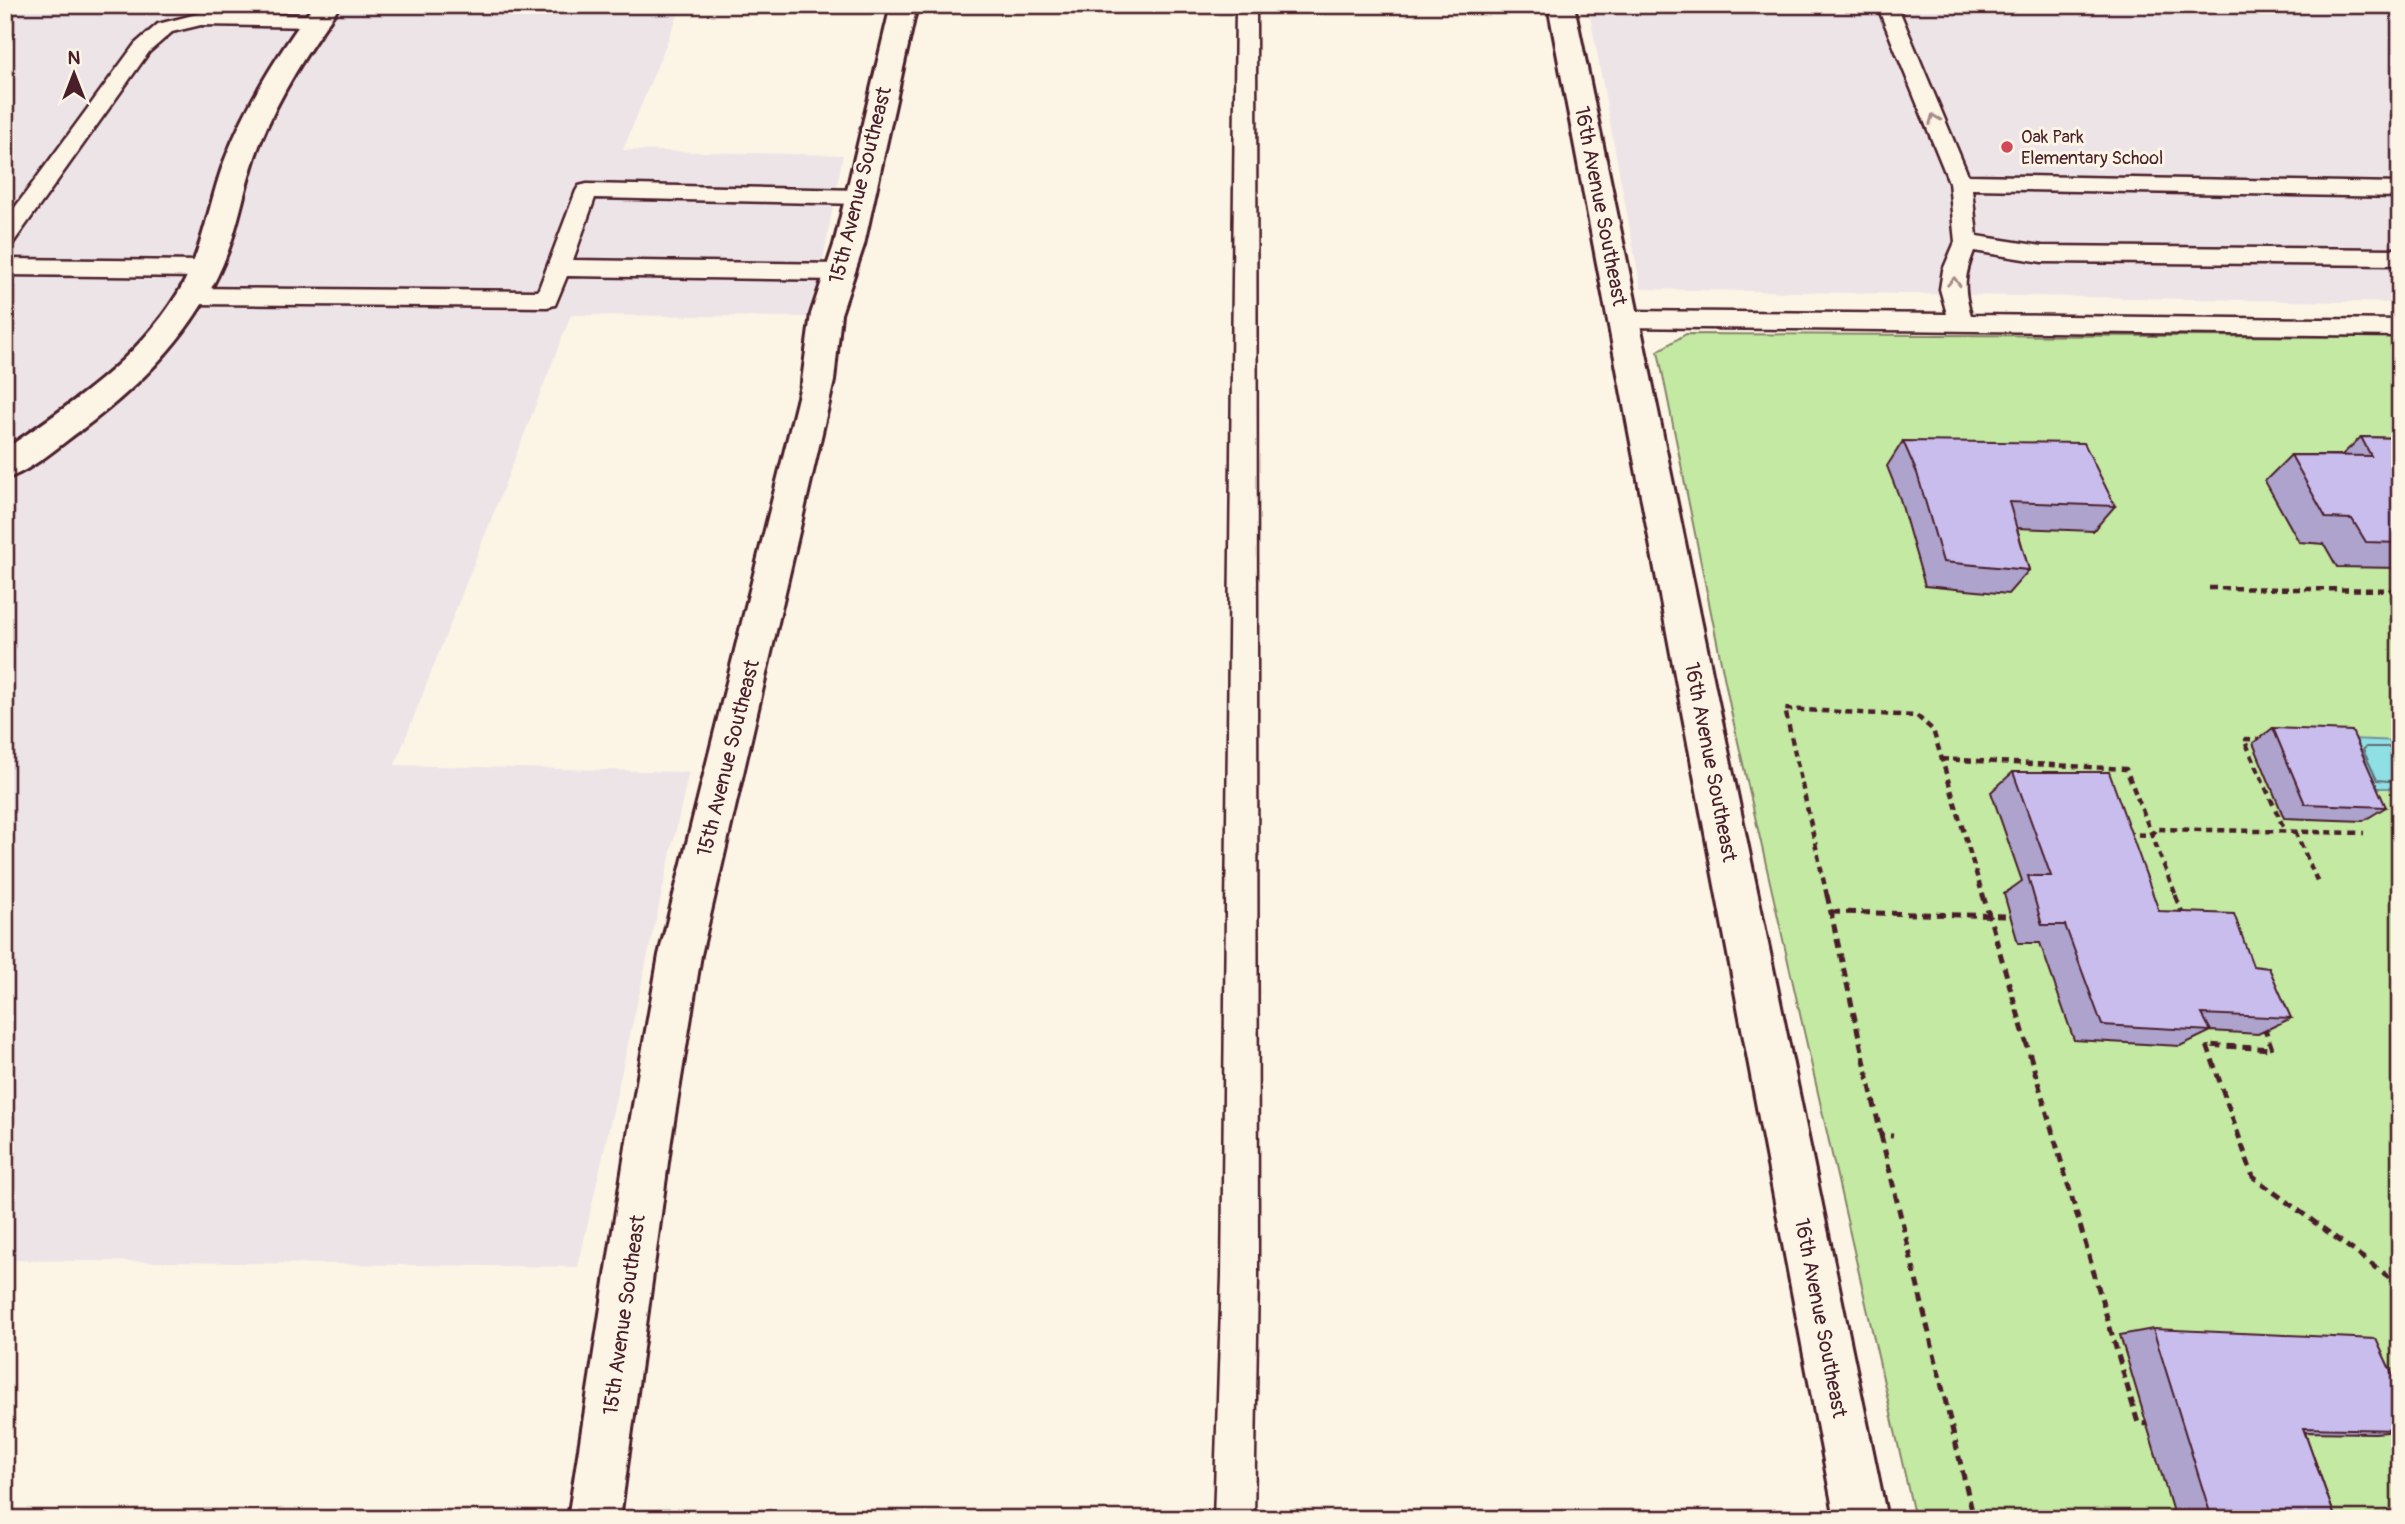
<svg xmlns="http://www.w3.org/2000/svg" width="2405" height="1524" viewBox="0 0 2405 1524" font-family="Pangolin,sans-serif">
  <rect width="100%" height="100%" fill="#fcf5e5"/>
  <filter id="ink" filterUnits="userSpaceOnUse"><feTurbulence type="fractalNoise" baseFrequency=".0143" numOctaves="2"/><feDisplacementMap in="SourceGraphic" scale="14" xChannelSelector="R" yChannelSelector="G"/><feConvolveMatrix kernelMatrix="1 2 1 2 8 2 1 2 1" color-interpolation-filters="sRGB"/></filter>
  <g filter="url(#ink)">
    <g fill="#ede4e8">
      <polygon points="5,5 682,5 623,150 843,155 812,317 571,315 395,765 689,772 578,1267 5,1260"/>
      <polygon points="1588,5 2400,5 2400,303 1641,289"/>
    </g>
    <polygon fill="#c3e9a3" stroke="#868467" stroke-width="2" points="1686,334 2400,337 2400,1519 1915,1519 1731,711 1658,351"/>
    <polygon fill="#8ee0e5" stroke="#73939b" stroke-width="2" points="2350,739 2400,741 2400,788 2373,788"/>
    <g fill="none" stroke-linecap="round" stroke-linejoin="round">
      <polyline stroke="#656c75" stroke-width="2" points="2400,747 2366,747 2363,750 2377,780 2400,782"/>
      <g stroke="#4a1f2b" stroke-width="5">
        <g id="lane">
          <polygon points="1236,5 1256,5 1258,1276 1254,1519 1214,1519 1222,1276"/>
          <path d="M1877,5H1897L1968,175L2400,183V197L1972,189L1977,236L2042,246L2400,249V265L2042,262L1974,251C1964,277 1963,288 1971,315L2400,320V336L1623,327L1615,325L1611,319L1615,313L1623,311L1947,314L1940,289L1943,270L1955,242L1949,182Z"/>
          <polygon points="201,13 315,15 322,17 325,21 322,25 315,27 201,25 172,32 149,52 13,243 5,246 5,221 135,44 158,24"/>
          <polygon points="587,184 860,190 868,192 871,197 868,202 860,204 595,198 573,260 840,264 848,266 852,272 848,278 840,280 567,276 555,305 547,307 190,304 182,302 178,296 182,290 190,288 538,291 576,191 579,186"/>
          <polygon points="5,259 203,261 211,263 215,269 211,275 203,277 5,275"/>
        </g>
      </g>
      <g stroke="#4a1f2b" stroke-width="6">
        <g id="street">
          <path d="M314,5H340C309,49 280,93 260,143C246,178 241,216 228,251C201,325 143,384 81,430C58,446 33,470 5,479V449C69,406 137,360 178,293C203,252 208,206 224,162C245,106 278,53 314,5Z"/>
          <polygon points="891,5 917,5 864,245 841,314 834,381 701,955 671,1140 620,1519 568,1519 627,1140 659,955 802,381 811,314 834,245"/>
        </g>
      </g>
      <g stroke="#4a1f2b" stroke-width="6">
        <polygon id="secondary" points="1548,5 1574,5 1887,1519 1835,1519"/>
      </g>
      <g stroke="#4a1f2b" stroke-width="4.5" stroke-dasharray="7 5" stroke-linecap="butt">
        <polyline points="2209,588 2400,590"/>
        <polyline points="2263,740 2244,739 2285,831"/>
        <polyline points="1941,759 2126,769 2176,896"/>
        <polyline points="2295,831 2319,885"/>
        <polyline points="2126,834 2152,835 2155,829 2364,833"/>
        <polyline points="1827,896 1785,709 1917,716 1933,730 1983,896"/>
      </g>
      <g stroke="#4a1f2b" stroke-width="5" stroke-dasharray="9 6" stroke-linecap="butt">
        <polyline points="1827,895 1881,1135 1893,1136"/>
        <polyline points="1983,895 2138,1423 2147,1424"/>
        <polyline points="2175,895 2183,915"/>
        <polyline points="1831,912 2010,916"/>
        <polyline points="2264,1026 2272,1049 2207,1045 2253,1177 2400,1285"/>
        <polyline points="1881,1135 1974,1519"/>
      </g>
      <use href="#lane" fill="#fcf5e5" fill-rule="evenodd"/>
      <use href="#street" fill="#fcf5e5" fill-rule="evenodd"/>
      <use href="#secondary" fill="#fcf5e5" fill-rule="evenodd"/>
    </g>
    <g fill="#ada3cd" stroke="#4a1f2b" stroke-width="2">
      <polygon points="2361,437 2400,438 2400,568 2337,567 2324,544 2299,542 2265,481 2291,455 2342,455"/>
      <polygon points="1903,441 2115,506 2093,531 2017,528 2029,570 2008,594 1925,586 1900,499 1887,466"/>
      <polygon points="2273,728 2386,807 2363,821 2284,818 2253,743"/>
      <polygon points="2013,772 2159,911 2253,966 2291,1018 2258,1034 2211,1031 2180,1046 2074,1040 2040,943 2018,943 2004,894 2022,881 1991,792"/>
      <polygon points="2153,1329 2400,1391 2400,1431 2375,1433 2305,1432 2335,1517 2352,1519 2175,1519 2120,1335"/>
    </g>
    <g fill="#c9bdee" stroke="#4a1f2b" stroke-width="2">
      <polygon points="2361,437 2400,438 2400,543 2366,542 2352,519 2326,518 2291,455 2371,456"/>
      <polygon points="1903,441 2084,443 2115,506 2009,502 2029,570 1943,562 1917,473"/>
      <polygon points="2273,728 2352,731 2386,807 2305,804"/>
      <polygon points="2013,772 2109,772 2159,911 2234,914 2253,966 2269,968 2291,1018 2202,1014 2211,1031 2102,1025 2065,925 2042,925 2028,876 2051,876"/>
      <polygon points="2153,1329 2376,1339 2400,1391 2400,1430 2303,1428 2335,1517 2352,1519 2212,1519"/>
    </g>
    <defs><path id="oneway-chevron" d="M-2-3.5L2.5 0L-2 3.5" fill="none" stroke-width="1.6" stroke-linecap="round" stroke-linejoin="round" transform="scale(1.75)"/></defs>
    <g stroke="#a38a88">
      <use href="#oneway-chevron" transform="translate(1934 119) rotate(-112)"/>
      <use href="#oneway-chevron" transform="translate(1954 282) rotate(-87)"/>
    </g>
  </g>
  <circle fill="#d1495b" stroke="#fcf5e5" stroke-width="2.5" cx="2007" cy="147" r="7"/>
  <g text-anchor="middle" stroke-width="6" stroke-linejoin="round" paint-order="stroke">
    <g font-size="18" fill="#4a1f2b" stroke="#fcf5e5" text-anchor="start">
      <text x="2021" y="143">Oak Park<tspan x="2021" dy="21">Elementary School</tspan></text>
    </g>
    <g font-size="21" fill="#4a1f2b" stroke="#fcf5e5">
      <text transform="translate(860 185) rotate(-76)" y="7">15th Avenue Southeast</text>
      <text transform="translate(1601 206) rotate(79)" y="7">16th Avenue Southeast</text>
      <text transform="translate(728 758) rotate(-76)" y="7">15th Avenue Southeast</text>
      <text transform="translate(1711 762) rotate(79)" y="7">16th Avenue Southeast</text>
      <text transform="translate(624 1315) rotate(-82)" y="7">15th Avenue Southeast</text>
      <text transform="translate(1821 1318) rotate(79)" y="7">16th Avenue Southeast</text>
    </g>
  </g>
  <rect width="2405" height="1524" fill="none" stroke="#fcf5e5" stroke-width="28"/>
  <rect x="14" y="14" width="2377" height="1496" fill="none" stroke="#4a1f2b" stroke-width="2.5" filter="url(#ink)"/>
  <g transform="translate(74 74)" stroke="#fcf5e5" stroke-width="5" paint-order="stroke">
  <path d="M0-5L12 26L0 18L-12 26Z" fill="#4a1f2b"/>
  <text y="-10" font-size="19" font-weight="bold" text-anchor="middle" fill="#4a1f2b">N</text>
  </g>
</svg>
